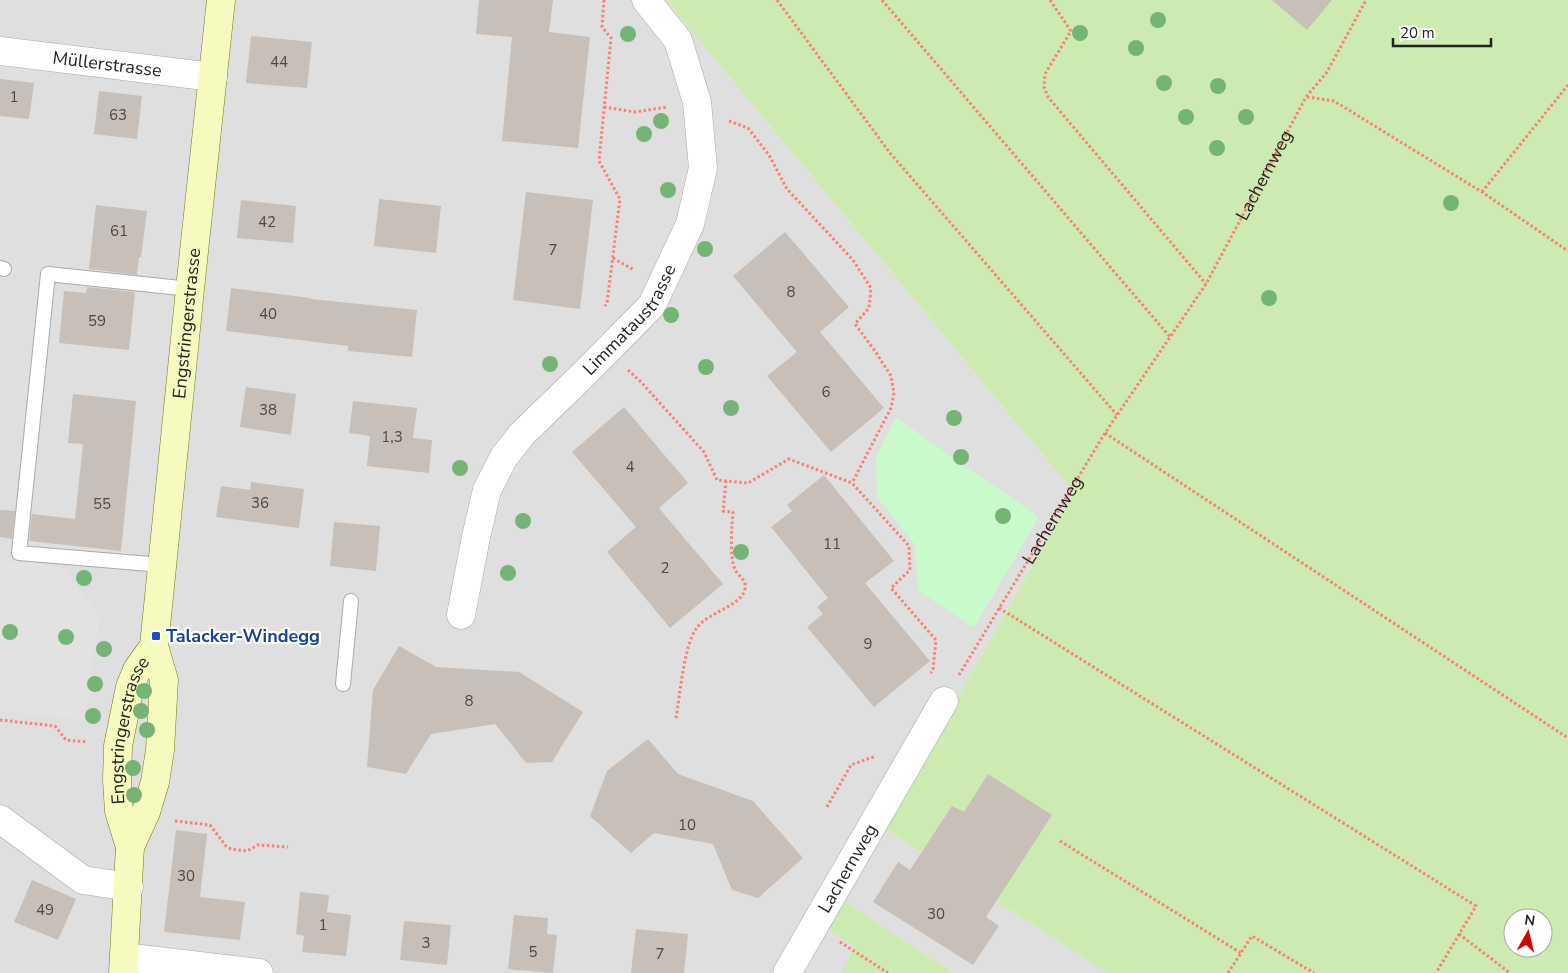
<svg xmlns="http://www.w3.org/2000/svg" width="1568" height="973" viewBox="0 0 1568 973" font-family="'Nunito Sans',sans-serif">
  <rect width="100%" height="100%" fill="#f2efe9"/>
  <polygon fill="#e0dfdf" points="0,0 666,0 1074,492 884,828 1107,973 954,973 843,901 855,947 841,973 0,973"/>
  <g fill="#cdebb0" fill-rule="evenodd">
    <path d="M666,0H1568V973H1107L884,828L1074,492ZM1513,918H1543V948H1513Z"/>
    <polygon points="843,901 954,973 841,973 855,947 828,929"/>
  </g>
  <polygon fill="#c8facc" points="896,418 1039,517 974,628 919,591 914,543 877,497 876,457"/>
  <polygon fill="#e2e2e2" points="0,560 64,566 81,594 100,615 84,720 0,711"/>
  <g fill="#c7bfb8">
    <polygon points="479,0 553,0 549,32 590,37 578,148 502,141 512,37 476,34"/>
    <polygon points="1272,0 1332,0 1307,30"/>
    <polygon points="251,36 312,42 307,88 246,83"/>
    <polygon points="0,79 34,83 29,119 0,116"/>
    <polygon points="99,91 142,96 137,139 94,134"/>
    <polygon points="526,192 593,200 580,309 513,300"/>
    <polygon points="379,199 441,206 436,253 374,246"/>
    <polygon points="241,200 296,206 293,243 237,238"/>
    <polygon points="96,205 147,211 141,257 139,257 137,275 89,269"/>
    <polygon points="785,232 849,307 820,332 884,408 831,452 767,376 797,352 733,276"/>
    <polygon points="87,287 135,292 129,350 59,343 64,291 86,293"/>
    <polygon points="231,288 311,298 311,299 417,310 412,357 348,351 348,346 226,331"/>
    <polygon points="246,387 296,394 291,435 240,427"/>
    <polygon points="73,394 136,401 121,551 29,541 32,514 75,519 83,444 68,443"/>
    <polygon points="353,401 417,408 413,438 432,440 429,473 367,466 370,436 349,433"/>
    <polygon points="624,407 688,483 659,508 723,584 670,628 607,552 636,527 572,452"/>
    <polygon points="824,475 894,561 865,583 930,661 874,707 807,627 823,614 817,607 828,598 771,527 792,511 787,505"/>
    <polygon points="251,482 304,489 299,528 216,517 221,486 250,490"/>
    <polygon points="0,510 15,511 12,539 0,537"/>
    <polygon points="334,522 380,526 376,571 330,566"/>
    <polygon points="399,646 436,667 519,672 583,712 552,762 526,763 495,724 431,734 406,774 367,767 373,690"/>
    <polygon points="648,739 678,774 753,801 803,858 758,898 732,890 713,844 654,833 631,853 590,816 607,771"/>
    <polygon points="988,774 1052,815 986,917 999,926 973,965 873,902 898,862 910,870 952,806 964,812"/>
    <polygon points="176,830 207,834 200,897 245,902 240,940 164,932"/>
    <polygon points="32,880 76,899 58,940 14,922"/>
    <polygon points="300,892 329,895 327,912 351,915 346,956 302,952 304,936 296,934"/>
    <polygon points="514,915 548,918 547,934 557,935 553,973 508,969"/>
    <polygon points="404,921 451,925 447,965 400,960"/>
    <polygon points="636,929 688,934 684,973 631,973"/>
  </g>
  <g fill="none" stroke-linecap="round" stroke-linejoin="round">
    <g stroke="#a9a9a9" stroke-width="16">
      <g id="lane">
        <polyline points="0,268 4,269"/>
        <polyline points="162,565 19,553 48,274 190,289"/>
        <polyline points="343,684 351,601"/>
      </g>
    </g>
    <g stroke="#a9a9a9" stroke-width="29">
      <g id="street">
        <path id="s2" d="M0,51L213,77"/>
        <path id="s3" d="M461,615L476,537L487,490L504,457L522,434L586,372L652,305L690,224L703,168L697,102L678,40L646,0"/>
        <polyline points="0,819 83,880 129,887"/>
        <polyline points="124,957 259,973"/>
        <path id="s4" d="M787,973L944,701"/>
      </g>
    </g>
    <g stroke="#707d05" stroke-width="29">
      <g id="secondary">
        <path id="s5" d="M130,847L146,812L155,782L160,750L164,680L154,646L190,289L221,0"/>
        <path id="s6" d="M123,973L130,847L119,811L117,780L118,746L130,687L137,670L154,646"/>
      </g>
    </g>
    <g stroke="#fa8072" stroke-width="3" stroke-dasharray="2.5 2.5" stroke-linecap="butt">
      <polyline points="604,0 602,27 611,38 599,161 620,199 607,303 605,306"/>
      <polyline points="777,0 890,153 1117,415"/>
      <polyline points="882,0 1170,337"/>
      <polyline points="1050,0 1071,31 1045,74 1044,87 1048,97 1206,284"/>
      <polyline points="1307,97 1334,101 1482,192 1568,251"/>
      <polyline points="604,107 635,112 668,107"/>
      <polyline points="729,121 748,128 769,155 787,189 853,260 871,288 869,308 855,324 875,351 891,376 894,393 891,408 852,483"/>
      <polyline points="1482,192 1568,85"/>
      <polyline points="613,258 634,270"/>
      <polyline points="628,370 641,382 704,452 717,480 748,483 789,459 852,483 909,546 910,570 891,588 936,640 933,669 931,673"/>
      <polyline points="1105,433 1568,738"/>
      <polyline points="999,608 1476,906 1436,973"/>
      <path id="s1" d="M959,675L1105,433L1206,284L1306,97L1327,72L1366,0"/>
      <path d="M676,718C680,695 684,646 696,629C706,613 742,606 745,589C747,579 738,577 735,569C729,557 732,526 733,512L723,511L726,481"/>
      <polyline points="0,720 55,726 66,740 87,742"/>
      <polyline points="827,807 851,765 876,756"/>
      <polyline points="175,821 210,825 226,846 231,849 247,851 258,845 288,847"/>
      <polyline points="1060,841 1241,953"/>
      <polyline points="1459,934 1510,973"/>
      <polyline points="840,942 888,973"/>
      <polyline points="1228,973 1252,936 1314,973"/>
    </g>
    <use href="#lane" stroke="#fff" stroke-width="14"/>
    <use href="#street" stroke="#fff" stroke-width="28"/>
    <use href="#secondary" stroke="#f7fabf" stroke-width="28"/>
  </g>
  <g fill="#74b475">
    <circle cx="1158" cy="20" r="8"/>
    <circle cx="1080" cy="33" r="8"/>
    <circle cx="628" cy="34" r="8"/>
    <circle cx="1136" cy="48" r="8"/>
    <circle cx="1164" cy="83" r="8"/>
    <circle cx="1218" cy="86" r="8"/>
    <circle cx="1186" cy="117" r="8"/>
    <circle cx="1246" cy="117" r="8"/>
    <circle cx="661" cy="121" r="8"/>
    <circle cx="644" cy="134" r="8"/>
    <circle cx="1217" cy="148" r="8"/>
    <circle cx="668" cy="190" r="8"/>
    <circle cx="1451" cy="203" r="8"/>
    <circle cx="705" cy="249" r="8"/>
    <circle cx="1269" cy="298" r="8"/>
    <circle cx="671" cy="315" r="8"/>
    <circle cx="550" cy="364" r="8"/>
    <circle cx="706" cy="367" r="8"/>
    <circle cx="731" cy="408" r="8"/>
    <circle cx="954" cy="418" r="8"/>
    <circle cx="961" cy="457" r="8"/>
    <circle cx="460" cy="468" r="8"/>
    <circle cx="1003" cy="516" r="8"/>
    <circle cx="523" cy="521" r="8"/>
    <circle cx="741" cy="552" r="8"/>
    <circle cx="508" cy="573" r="8"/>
    <circle cx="84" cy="578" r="8"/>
    <circle cx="10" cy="632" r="8"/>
    <circle cx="66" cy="637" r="8"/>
    <circle cx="104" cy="649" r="8"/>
    <circle cx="95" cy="684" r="8"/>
    <circle cx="144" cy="691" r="8"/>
    <circle cx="141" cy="711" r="8"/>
    <circle cx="93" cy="716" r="8"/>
    <circle cx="147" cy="730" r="8"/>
    <circle cx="133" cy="768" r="8"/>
    <circle cx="134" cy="795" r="8"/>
  </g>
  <rect fill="#1a4fb4" stroke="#fff" stroke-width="2" x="151" y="631" width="10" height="10" rx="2.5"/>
  <g text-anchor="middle" stroke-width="4.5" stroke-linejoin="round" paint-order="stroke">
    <g font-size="15" fill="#4b4948">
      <text x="279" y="67">44</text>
      <text x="14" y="102">1</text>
      <text x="118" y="120">63</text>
      <text x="267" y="227">42</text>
      <text x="119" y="236">61</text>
      <text x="553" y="255">7</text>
      <text x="791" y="297">8</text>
      <text x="268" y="319">40</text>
      <text x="97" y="326">59</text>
      <text x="826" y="397">6</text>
      <text x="268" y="415">38</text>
      <text x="392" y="442">1,3</text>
      <text x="630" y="472">4</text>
      <text x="260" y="508">36</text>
      <text x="102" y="509">55</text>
      <text x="832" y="549">11</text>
      <text x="665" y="573">2</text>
      <text x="868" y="649">9</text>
      <text x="469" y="706">8</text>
      <text x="687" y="830">10</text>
      <text x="186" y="881">30</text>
      <text x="45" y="915">49</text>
      <text x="936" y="919">30</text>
      <text x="323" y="930">1</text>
      <text x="426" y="948">3</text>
      <text x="533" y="957">5</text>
      <text x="660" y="959">7</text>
    </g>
    <g font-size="18" fill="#222" stroke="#fff">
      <text dy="6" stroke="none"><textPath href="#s2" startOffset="108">Müllerstrasse</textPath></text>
      <text dy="6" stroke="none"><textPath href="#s1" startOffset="586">Lachernweg</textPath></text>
      <text dy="6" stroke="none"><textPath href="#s3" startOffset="352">Limmataustrasse</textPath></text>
      <text dy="6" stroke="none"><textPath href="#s5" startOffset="532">Engstringerstrasse</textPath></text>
      <text dy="6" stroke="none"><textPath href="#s1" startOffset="181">Lachernweg</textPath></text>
      <text dy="6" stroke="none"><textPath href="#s6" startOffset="246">Engstringerstrasse</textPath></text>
      <text dy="6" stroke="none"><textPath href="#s4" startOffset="121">Lachernweg</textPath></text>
    </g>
    <g font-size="18" font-weight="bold" fill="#164399" stroke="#fff" text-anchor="start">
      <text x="166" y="642">Talacker-Windegg</text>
    </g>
  </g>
  <g transform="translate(1528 933) rotate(8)"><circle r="24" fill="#ffffff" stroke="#a7a7a7"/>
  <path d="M0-4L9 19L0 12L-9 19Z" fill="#d40000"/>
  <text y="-8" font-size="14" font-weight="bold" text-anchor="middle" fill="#222222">N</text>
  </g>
  <path d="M1393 38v8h98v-8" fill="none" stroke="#222222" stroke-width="2.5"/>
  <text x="1400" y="38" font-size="15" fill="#222222" stroke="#ffffff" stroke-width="4" paint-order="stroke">20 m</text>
</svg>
